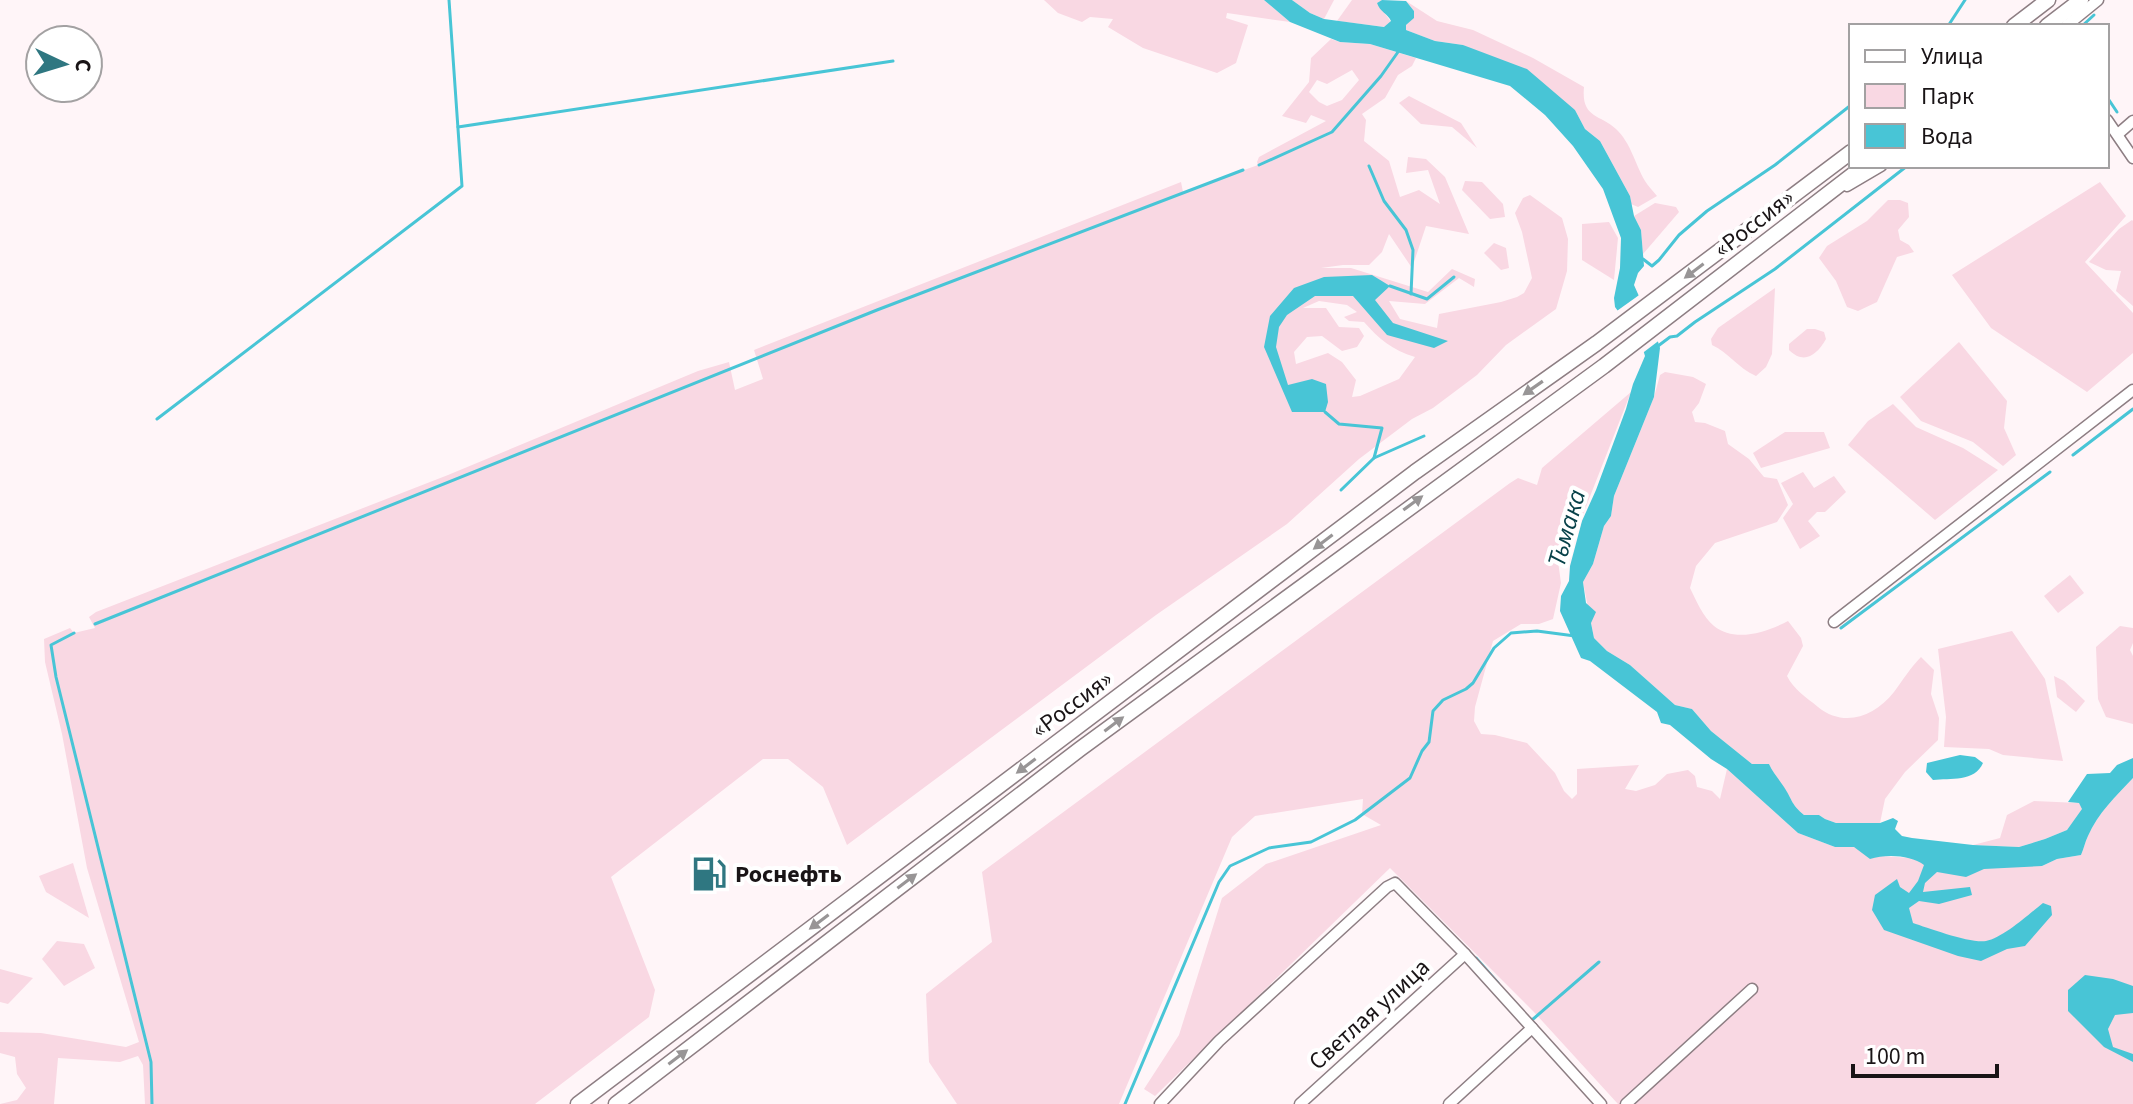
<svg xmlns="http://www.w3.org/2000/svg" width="2133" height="1104" viewBox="0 0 2133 1104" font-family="'Source Sans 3',sans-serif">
  <rect width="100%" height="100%" fill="#fff5f8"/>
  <g fill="#f9d8e3" fill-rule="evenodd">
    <polygon points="1044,0 1264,0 1290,22 1227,13 1226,18 1248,25 1236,63 1217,73 1143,48 1108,27 1113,19 1090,17 1082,22 1058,13"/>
    <polygon points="1292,0 1334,0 1324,19 1310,13"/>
    <polygon points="1352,0 1382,0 1377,3 1391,22 1385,27 1337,21"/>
    <path d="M1406,1L1437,21L1473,30L1533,58L1584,87C1581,118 1599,114 1616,129C1631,143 1635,164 1645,181C1648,186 1653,191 1657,196L1638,207L1631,204L1630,196L1600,141L1585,129L1575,110L1463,45L1435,41L1406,30V25L1413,18L1414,11Z"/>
    <path d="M1331,39L1340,42L1370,44L1416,58L1412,66L1398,75L1385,98L1362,114L1366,120L1364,141L1389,161L1400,197L1419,190L1440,204L1428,170L1406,173L1408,157L1426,159L1445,177L1469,234L1426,226L1412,268L1389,234L1382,252L1369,265H1343L1321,268H1351L1428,292L1452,269L1475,279L1474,287L1459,278L1425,304L1389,301L1400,319L1437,328L1439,314L1501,302L1517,297L1524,293L1532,278L1522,232L1515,213L1523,198L1530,195L1562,218L1568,239L1567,271L1556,309L1506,345L1477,375L1433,408L1412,419L1359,459L1287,524L1156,615L847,845L823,787L788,759H763L611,877L655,990L649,1017L535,1104H145L143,1065L138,1056L120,1062L58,1058L54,1104H0L17,1100L26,1088L17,1074L15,1057L0,1053V1032L41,1033L126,1047L139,1042L87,868L62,734L45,662L44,639L70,628L74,633L95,628L89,617L96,612L448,475L698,371L729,362L735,390L763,379L754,350L1181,182L1183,192L1258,165L1257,162L1259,157L1326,121L1311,115L1306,123L1282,116L1309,82L1311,58ZM1352,70L1359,80L1342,100L1327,106L1319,102L1309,92L1317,80L1327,84ZM1319,301L1347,305L1357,312L1344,317L1349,321L1364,322C1379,339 1392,350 1415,357L1399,379L1360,396L1352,397L1356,380L1342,362L1328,353L1296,364L1294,352L1307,337L1322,336L1342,351L1357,347L1364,336L1359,328L1339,327L1326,308H1303Z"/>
    <polygon points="1409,96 1461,123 1477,148 1452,127 1421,124 1399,103"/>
    <polygon points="1465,181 1482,182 1503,204 1505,217 1490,219 1462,190"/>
    <polygon points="2100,182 2126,216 2085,262 2133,313 2133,353 2087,392 1991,328 1952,275"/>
    <polygon points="1888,200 1900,200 1908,203 1909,217 1898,230 1900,240 1909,245 1914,252 1897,257 1877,302 1858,311 1847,307 1836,281 1819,258 1827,246 1867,221"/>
    <polygon points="1655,203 1676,207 1679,212 1643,254 1641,230 1634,216"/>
    <polygon points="2132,220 2133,221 2133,306 2116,291 2121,271 2106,270 2089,262 2119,229"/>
    <polygon points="1609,222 1618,238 1614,280 1582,260 1582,224"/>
    <polygon points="1494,243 1506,248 1509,268 1501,270 1484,253"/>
    <path d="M1775,288L1772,354L1766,367L1756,376C1738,368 1729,353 1712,345L1711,339L1718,328Z"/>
    <path d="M1807,329H1815L1824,332L1826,339C1817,355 1804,365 1789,350V344Z"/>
    <polygon points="1959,342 2007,401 2004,428 2016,455 2003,466 1973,442 1921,421 1900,397"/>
    <path d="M1665,372L1693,377L1706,384L1699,403L1692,412L1695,422L1705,423L1725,431L1728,444L1749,459L1764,477L1777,479L1788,505L1777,522L1715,543L1696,566L1690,588C1696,600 1703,617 1714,626C1735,643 1767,632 1788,621L1801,638L1803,646L1787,676C1794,690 1806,697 1818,707C1844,728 1874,717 1894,692C1903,680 1910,668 1921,657L1934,670L1931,694L1939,718L1938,740L1905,772L1885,799L1880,823H1836L1825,819L1819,815H1804C1791,804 1793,801 1784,788C1779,779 1773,773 1769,764H1752L1711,731L1692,709L1675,705L1630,665L1607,651L1594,638L1583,582L1593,564L1604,526L1611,516L1614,496L1654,397L1660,375Z"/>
    <path d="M1631,392L1569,550L1557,554L1561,583L1553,619L1539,624H1521L1493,641L1475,707L1474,721L1481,734L1495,735L1527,743L1555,773L1564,791L1572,799L1577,794V769L1639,765L1625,789L1636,791L1655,785L1667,774L1688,770L1695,776L1697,787L1712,791L1720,799L1727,769L1798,833L1835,847H1854L1880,856L2042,866L2057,859L2081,855C2084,848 2085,842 2088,836C2098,813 2116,796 2133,778V1104H1618L1533,1011L1390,868L1155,1096L1144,1089L1179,1035L1222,898L1266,864L1381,825L1362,814L1363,799L1255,816L1232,837L1119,1104H957L929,1062L926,994L992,942L982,872L1510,483L1518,478L1537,485L1542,468Z"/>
    <polygon points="1893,404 1916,427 1963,448 1998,470 1935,520 1848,445 1868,421"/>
    <polygon points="1785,432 1824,432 1830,448 1761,468 1753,453"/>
    <polygon points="1803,472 1814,488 1834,476 1846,492 1825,512 1817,512 1808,521 1820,536 1800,549 1783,518 1793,504 1781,483"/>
    <polygon points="2070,575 2084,593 2058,613 2044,596"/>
    <polygon points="2120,626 2133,628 2133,643 2130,650 2133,656 2133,724 2106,717 2098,699 2096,647"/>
    <polygon points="2012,631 2045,679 2063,761 2003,755 1989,749 1944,747 1946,717 1938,649"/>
    <polygon points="2054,676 2064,681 2085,701 2076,712 2057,697"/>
    <polygon points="2034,801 2079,803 2083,809 2067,830 2045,839 2019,847 1973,845 2000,838 2007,815"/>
    <polygon points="73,863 89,918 46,892 39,876"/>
    <polygon points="57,941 84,944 95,968 64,986 42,959"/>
    <polygon points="0,969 33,978 8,1004 0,1002"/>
  </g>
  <g fill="#48c5d6">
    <path d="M1264,0H1292L1310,13L1324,19L1384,27L1391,21C1388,14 1380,12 1377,3L1382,0L1406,1L1414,11V18L1406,25V30L1435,41L1463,45L1527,69L1575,110L1585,129L1600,141L1630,196L1634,216L1641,230L1644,266L1638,273L1634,285L1655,332L1660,348L1654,397L1614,496L1611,516L1604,526L1593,564L1583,582L1586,603L1596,612L1591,623L1594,638L1607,651L1630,665L1675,705L1692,709L1711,731L1752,764H1769C1773,773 1779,779 1784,787C1793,801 1791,804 1804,815H1819L1825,819L1836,823H1880L1893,818L1898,821L1895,829L1902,836L1912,838L1973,845L2019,847L2045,839L2067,830L2082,809L2079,803L2068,802L2087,774L2110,773L2117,765L2133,758V778C2116,796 2098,813 2088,836C2085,842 2084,848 2081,855L2057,859L2042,866L1984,869L1966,877L1937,872L1925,883L1923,892L1970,887L1972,895L1939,904L1919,901L1909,908L1913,923C1928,928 1972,944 1986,941C2003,938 2029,914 2043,903L2051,906L2052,915L2025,946L2007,949L1981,961L1958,956L1884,930L1872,910L1875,895L1897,879L1900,887L1909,893L1918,881L1924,865C1911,855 1886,854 1870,859L1854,847H1835L1798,833L1727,769L1711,759L1670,725L1661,723L1657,712L1590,661L1581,658L1560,611L1561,596L1569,581L1570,566L1582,521L1596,490L1626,409L1633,384L1645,356L1641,343L1615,307L1614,298L1620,268L1621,238L1603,189L1573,146L1545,115L1510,86L1370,44L1340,42L1290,22Z"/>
    <polygon points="1372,275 1390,286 1375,300 1393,323 1448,341 1434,348 1387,335 1353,296 1315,296 1287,315 1279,327 1276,347 1288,385 1312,379 1326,384 1328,402 1325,412 1292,412 1264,347 1270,316 1294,288 1324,277"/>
    <path d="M1960,755L1975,757L1983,763C1975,782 1950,778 1933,780L1926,772L1927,763Z"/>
    <polygon points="2085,975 2113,979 2133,986 2133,1013 2115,1015 2108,1029 2113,1047 2133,1054 2133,1062 2104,1047 2068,1011 2068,990"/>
  </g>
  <polygon fill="#fff5f8" points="1642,293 1661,339 1640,355 1637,345 1614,313"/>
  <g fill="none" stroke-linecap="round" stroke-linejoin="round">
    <g stroke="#48c5d6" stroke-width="3">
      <polyline points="1948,26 1965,0"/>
      <polyline points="2082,26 2094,15"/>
      <polyline points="2107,97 2117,112"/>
      <polyline points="458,127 893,61"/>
      <polyline points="1259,165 1332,132 1381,76 1398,52"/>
      <polyline points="1369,166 1384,201 1406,230 1413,250 1411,294"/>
      <polyline points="1643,259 1652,266 1659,260 1679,235 1707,211 1775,165 1851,105"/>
      <polyline points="1390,286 1427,299 1454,277"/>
      <polyline points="1658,346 1670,337 1677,336 1695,322 1775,269 1907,166"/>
      <polyline points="1325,412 1339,424 1382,428 1374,458"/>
      <polyline points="157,419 462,186 449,0"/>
      <polyline points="2073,455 2133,409"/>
      <polyline points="1341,490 1374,458 1424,436"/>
      <polyline points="95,624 877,310 1243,170"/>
      <polyline points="1841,628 2050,472"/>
      <polyline points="74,633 51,645 56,677 151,1062 152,1104"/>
      <polyline points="1476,958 1498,983"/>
      <polyline points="1529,1018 1532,1020 1599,962"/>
      <polyline points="1125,1104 1219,882 1230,866 1269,848 1311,842 1355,820 1410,778 1422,751 1429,742 1433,711 1443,700 1466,689 1473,683 1494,648 1511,633 1537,631 1575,636"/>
    </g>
    <g stroke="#8d7e83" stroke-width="13">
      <g id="minor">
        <polyline points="2066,26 2098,0"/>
        <polyline points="2107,120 2133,158"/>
        <polyline points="2118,134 2133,121"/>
        <polyline points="1847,186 1881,166"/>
        <polyline points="1834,622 2133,390"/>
        <polyline points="1160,1104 1219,1041 1387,887 1395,883 1465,954 1601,1104"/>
        <polyline points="1300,1104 1465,954"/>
        <polyline points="1449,1104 1532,1028"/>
        <polyline points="1626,1104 1752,989"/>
      </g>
    </g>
    <g stroke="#8d7e83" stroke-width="17">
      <g id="highway">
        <polyline points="2014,26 2048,0"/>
        <polyline points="2047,26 2081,0"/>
        <polyline points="578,1104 1415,472 1597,343 1851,152"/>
        <polyline points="616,1104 1080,749 1604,366 1864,166"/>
      </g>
    </g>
    <use href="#minor" stroke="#fff" stroke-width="10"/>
    <use href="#highway" stroke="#fff" stroke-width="14"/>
  </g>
  <defs><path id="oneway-solid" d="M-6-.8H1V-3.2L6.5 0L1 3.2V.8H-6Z" transform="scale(2)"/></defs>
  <g fill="#989596">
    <use href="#oneway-solid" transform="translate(1694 271) rotate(143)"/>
    <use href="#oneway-solid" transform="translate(1533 388) rotate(145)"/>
    <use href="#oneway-solid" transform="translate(1413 503) rotate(-36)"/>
    <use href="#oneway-solid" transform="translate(1323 542) rotate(143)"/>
    <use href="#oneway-solid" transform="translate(1114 724) rotate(-37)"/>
    <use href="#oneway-solid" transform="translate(1026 766) rotate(143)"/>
    <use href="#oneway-solid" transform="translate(907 881) rotate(-37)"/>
    <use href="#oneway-solid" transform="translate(819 922) rotate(143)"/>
    <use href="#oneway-solid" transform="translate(678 1057) rotate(-37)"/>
  </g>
  <defs>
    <g id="fuel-bare" transform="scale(2.76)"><path d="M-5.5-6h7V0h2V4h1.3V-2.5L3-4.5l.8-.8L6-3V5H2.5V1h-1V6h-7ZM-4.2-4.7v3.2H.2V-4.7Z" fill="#2f7781" stroke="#fff" stroke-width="2.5" paint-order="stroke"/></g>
  </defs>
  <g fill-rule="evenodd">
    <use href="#fuel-bare" x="709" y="874"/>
  </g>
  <g text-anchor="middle" stroke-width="8" stroke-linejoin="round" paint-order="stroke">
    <g font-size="24" fill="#191416" stroke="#fff">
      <text transform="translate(1754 223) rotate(-38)" y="8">«Россия»</text>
      <text transform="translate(1072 704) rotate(-37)" y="8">«Россия»</text>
      <text transform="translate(1369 1014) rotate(-42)" y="8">Светлая улица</text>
    </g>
    <g font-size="24" font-weight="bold" fill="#191416" stroke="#fff" text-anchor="start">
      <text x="735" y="882">Роснефть</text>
    </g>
    <g font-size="26" font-style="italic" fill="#074149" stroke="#fff">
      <text transform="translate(1566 528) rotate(-74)" y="9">Тьмака</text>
    </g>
  </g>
  <rect x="1849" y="24" width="260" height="144" fill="#ffffff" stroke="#a3a1a2" stroke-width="2"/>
  <rect x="1865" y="50" width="40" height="12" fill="#ffffff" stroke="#a3a1a2" stroke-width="2"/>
  <text x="1921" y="64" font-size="24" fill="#191416">Улица</text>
  <rect x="1865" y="84" width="40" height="24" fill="#f9d8e3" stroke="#a3a1a2" stroke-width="2"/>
  <text x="1921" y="104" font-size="24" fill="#191416">Парк</text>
  <rect x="1865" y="124" width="40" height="24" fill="#48c5d6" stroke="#a3a1a2" stroke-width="2"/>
  <text x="1921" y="144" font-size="24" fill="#191416">Вода</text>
  <g transform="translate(64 64) rotate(94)"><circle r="38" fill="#ffffff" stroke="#a3a1a2" stroke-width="2"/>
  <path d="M0-6L14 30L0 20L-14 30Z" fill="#2f7781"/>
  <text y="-12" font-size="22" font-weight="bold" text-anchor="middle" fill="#191416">С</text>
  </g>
  <path d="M1853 1064v12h144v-12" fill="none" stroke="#191416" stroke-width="4"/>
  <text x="1865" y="1064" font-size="24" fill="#191416" stroke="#ffffff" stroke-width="6" paint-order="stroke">100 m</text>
</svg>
